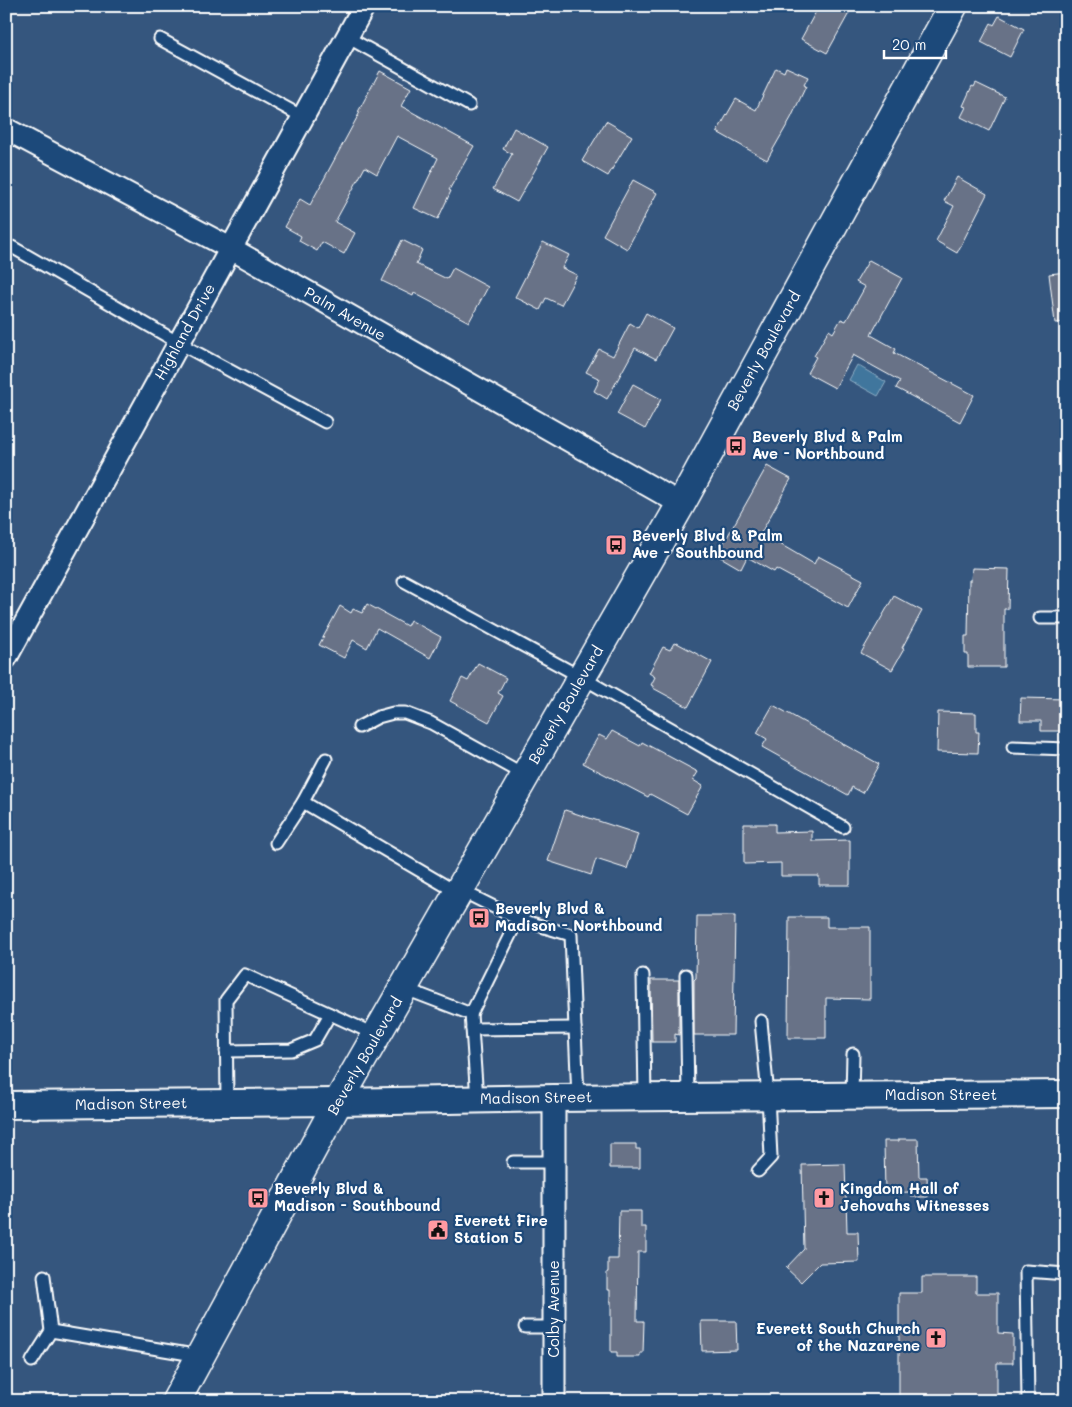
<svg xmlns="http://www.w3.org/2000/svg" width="1072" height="1407" viewBox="0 0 1072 1407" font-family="Mali,sans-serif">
  <rect width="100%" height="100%" fill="#35567e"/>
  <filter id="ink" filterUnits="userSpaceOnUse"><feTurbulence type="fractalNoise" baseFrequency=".02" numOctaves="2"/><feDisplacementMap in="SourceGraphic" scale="10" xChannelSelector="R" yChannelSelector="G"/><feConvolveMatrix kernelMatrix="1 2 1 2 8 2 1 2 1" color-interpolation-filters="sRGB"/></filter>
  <g filter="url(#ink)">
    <polygon fill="#41769d" stroke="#8dadc4" points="857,365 886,382 878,396 849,380"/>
    <g fill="#677287" stroke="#fff">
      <polygon points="819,6 853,6 827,53 801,39"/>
      <polygon points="999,16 1024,29 1010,57 981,42 991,23 994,25"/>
      <polygon points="786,67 808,77 804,85 806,86 791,118 767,160 717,132 736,99 756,110 776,68 784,72"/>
      <polygon points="380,71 411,88 401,106 474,146 449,190 451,191 438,219 414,208 438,158 397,136 377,174 365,167 335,222 355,233 344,254 322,242 317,251 299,241 301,236 285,227 300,199 310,205 360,112 358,112"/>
      <polygon points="976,83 1005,97 989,131 961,117 966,107 963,106 972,86 974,87"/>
      <polygon points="606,121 632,136 608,176 582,161"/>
      <polygon points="514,128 548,147 517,202 493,189 512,154 503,149"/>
      <polygon points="957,177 987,194 957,253 936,241 954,206 944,201"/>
      <polygon points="633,180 657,193 627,249 603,235"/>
      <polygon points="402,240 422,250 416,264 447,279 453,268 488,287 469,322 414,293 413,296 382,281"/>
      <polygon points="543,242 569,255 562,268 577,275 561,305 546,298 540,310 515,297"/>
      <polygon points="869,260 902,278 871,335 896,349 894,353 974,395 960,422 896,388 900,381 853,355 835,388 807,373 816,357 814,356 829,330 833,333 841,319 846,321 865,287 856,282"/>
      <polygon points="1066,272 1066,322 1055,323 1049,274"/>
      <polygon points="646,313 673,328 656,359 635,348 607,399 594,391 600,379 586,372 599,349 613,356 630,323 638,328"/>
      <polygon points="633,384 661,399 645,429 617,414"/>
      <polygon points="767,466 791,479 761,533 814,564 818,556 863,580 848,608 776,569 774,572 747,557 741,569 717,555"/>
      <polygon points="972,568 1009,569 1008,609 1004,609 1004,667 968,667 968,654 965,654 965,636 968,636 969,580 971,580"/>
      <polygon points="894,596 922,611 902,648 904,649 892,670 861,653"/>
      <polygon points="367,604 407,626 410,620 441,637 430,658 377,628 367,648 353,640 344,658 319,645 340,606 351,613 353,609 362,613"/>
      <polygon points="674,643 676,644 677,643 712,662 688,707 653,688 653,686 651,685 655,677 649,673 663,647 670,650"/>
      <polygon points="478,663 506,678 498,693 503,696 489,722 450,701 462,678 468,681"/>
      <polygon points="1021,698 1066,699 1066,731 1041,731 1041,721 1020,721"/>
      <polygon points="773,705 879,764 863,793 852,787 848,795 762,747 767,739 757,733"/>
      <polygon points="938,712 976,713 976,732 979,732 978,753 937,752"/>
      <polygon points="612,731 640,746 642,742 698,772 693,780 703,786 687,814 650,794 648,797 583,763 599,735 607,739"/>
      <polygon points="565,810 638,834 627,869 596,859 591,875 548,861"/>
      <polygon points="744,824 775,824 775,832 812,831 812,841 850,840 850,885 819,885 819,876 781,876 781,863 744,864"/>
      <polygon points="697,916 735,916 733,1035 694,1035 694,980 696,978"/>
      <polygon points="789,917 827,917 827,927 870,927 870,999 826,998 826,1038 788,1038"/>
      <polygon points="651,980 679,980 679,1035 675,1034 675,1042 652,1042"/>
      <polygon points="899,1139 918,1139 919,1177 927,1177 928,1197 911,1197 911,1192 885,1193 884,1141 899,1141"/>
      <polygon points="610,1144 636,1144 636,1149 640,1149 640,1168 610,1168"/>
      <polygon points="845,1164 847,1232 858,1232 859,1262 820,1263 801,1282 786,1268 804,1249 802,1165"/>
      <polygon points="619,1211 641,1211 641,1227 646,1227 646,1252 638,1252 637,1321 644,1321 643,1353 640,1353 640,1357 617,1357 617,1352 611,1352 611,1301 610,1301 610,1290 607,1290 607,1272 608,1272 608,1259 618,1259"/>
      <polygon points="922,1277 976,1277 976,1293 998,1293 998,1333 1013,1334 1013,1363 997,1363 997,1401 899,1401 899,1293 922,1293"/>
      <polygon points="701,1321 736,1321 737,1350 702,1351"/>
    </g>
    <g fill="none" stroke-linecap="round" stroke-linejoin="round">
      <g stroke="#fff" stroke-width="15">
        <g id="service">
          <polyline points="347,37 469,105"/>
          <polyline points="160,39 303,117"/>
          <polyline points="12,247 179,343 325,422"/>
          <polyline points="404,581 581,677 843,827"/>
          <polyline points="1040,618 1066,618"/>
          <polyline points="359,727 378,717 393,713 405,713 431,723 525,775"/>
          <polyline points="1013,747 1066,749"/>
          <polyline points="326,759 303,802 458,893"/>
          <polyline points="276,843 303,802"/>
          <polyline points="460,890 518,919 471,1014"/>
          <polyline points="518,919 571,935 578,1098"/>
          <polyline points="643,975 645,1097"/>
          <polyline points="686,975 688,1097"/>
          <polyline points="403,988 471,1014 477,1099"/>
          <polyline points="472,1029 575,1028"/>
          <polyline points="226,1051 291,1050 315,1040 330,1014"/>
          <polyline points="852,1096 853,1054"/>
          <polyline points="227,1103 226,1000 245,975 376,1035"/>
          <polyline points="513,1162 554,1162"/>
          <polyline points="758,1171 771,1157 768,1096 761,1021"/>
          <polyline points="525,1327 554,1327"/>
          <polyline points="51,1331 200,1356"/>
          <polyline points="32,1361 51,1331 44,1276"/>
          <polyline points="1028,1401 1026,1271 1066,1274"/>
        </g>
      </g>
      <g stroke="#fff" stroke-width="25">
        <g id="minor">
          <polyline points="6,129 230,248 681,504"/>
          <polyline points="6,658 364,6"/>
          <polyline points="554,1098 554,1401"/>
        </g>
      </g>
      <g stroke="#fff" stroke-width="30">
        <polyline id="tertiary" points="6,1105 338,1102 554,1098 1066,1094"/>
      </g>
      <g stroke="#fff" stroke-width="31">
        <polyline id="secondary" points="176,1401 338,1102 681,504 953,6"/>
      </g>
      <use href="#service" stroke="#1f4a7a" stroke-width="11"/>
      <use href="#minor" stroke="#1f4a7a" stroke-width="21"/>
      <use href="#tertiary" stroke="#1f4a7a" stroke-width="26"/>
      <use href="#secondary" stroke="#1f4a7a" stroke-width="28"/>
    </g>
  </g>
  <defs>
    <g id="bus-square" transform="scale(1.125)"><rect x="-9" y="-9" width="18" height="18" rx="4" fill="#ff9aa2" stroke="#1f4a7a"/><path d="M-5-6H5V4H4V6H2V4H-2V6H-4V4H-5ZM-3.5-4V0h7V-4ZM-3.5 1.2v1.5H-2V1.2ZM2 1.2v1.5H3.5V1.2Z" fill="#111"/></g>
    <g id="church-square" transform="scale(1.125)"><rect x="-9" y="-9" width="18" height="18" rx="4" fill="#ff9aa2" stroke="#1f4a7a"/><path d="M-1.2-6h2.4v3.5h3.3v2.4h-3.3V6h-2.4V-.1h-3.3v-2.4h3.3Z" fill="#111"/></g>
    <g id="civic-square" transform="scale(1.125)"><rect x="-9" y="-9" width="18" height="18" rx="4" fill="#ff9aa2" stroke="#1f4a7a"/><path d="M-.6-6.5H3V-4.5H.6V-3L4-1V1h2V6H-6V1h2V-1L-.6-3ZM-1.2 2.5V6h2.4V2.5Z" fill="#111"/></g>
  </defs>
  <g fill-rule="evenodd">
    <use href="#bus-square" x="736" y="446"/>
    <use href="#bus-square" x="616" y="545"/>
    <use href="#bus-square" x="479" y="918"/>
    <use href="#bus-square" x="258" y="1198"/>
    <use href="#church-square" x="824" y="1198"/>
    <use href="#civic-square" x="438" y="1230"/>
    <use href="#church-square" x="936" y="1338"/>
  </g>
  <g text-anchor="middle" stroke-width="4.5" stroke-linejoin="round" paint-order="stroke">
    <g font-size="15" fill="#fff" stroke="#1f4a7a">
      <text transform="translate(345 314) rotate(30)" y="5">Palm Avenue</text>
      <text transform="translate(185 332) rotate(-61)" y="5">Highland Drive</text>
      <text transform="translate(764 351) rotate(-61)" y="5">Beverly Boulevard</text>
      <text transform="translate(566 705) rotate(-60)" y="5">Beverly Boulevard</text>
      <text transform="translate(365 1056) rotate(-60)" y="5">Beverly Boulevard</text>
      <text x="941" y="1100">Madison Street</text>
      <text transform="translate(536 1098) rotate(-1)" y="5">Madison Street</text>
      <text transform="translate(131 1104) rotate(-1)" y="5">Madison Street</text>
      <text transform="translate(554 1309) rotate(-90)" y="5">Colby Avenue</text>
    </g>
    <g font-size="15" font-weight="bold" fill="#fff" stroke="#1f4a7a" text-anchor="start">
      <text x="752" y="442">Beverly Blvd &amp; Palm<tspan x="752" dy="17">Ave - Northbound</tspan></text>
      <text x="632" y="541">Beverly Blvd &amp; Palm<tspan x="632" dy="17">Ave - Southbound</tspan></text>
      <text x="495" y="914">Beverly Blvd &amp;<tspan x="495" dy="17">Madison - Northbound</tspan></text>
      <text x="274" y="1194">Beverly Blvd &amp;<tspan x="274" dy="17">Madison - Southbound</tspan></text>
      <text x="840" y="1194">Kingdom Hall of<tspan x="840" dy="17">Jehovahs Witnesses</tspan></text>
      <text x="454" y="1226">Everett Fire<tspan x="454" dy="17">Station 5</tspan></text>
      <text x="920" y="1334" text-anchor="end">Everett South Church<tspan x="920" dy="17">of the Nazarene</tspan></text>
    </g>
  </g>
  <rect width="1072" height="1407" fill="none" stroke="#1f4a7a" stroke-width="25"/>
  <rect x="12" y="12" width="1047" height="1382" fill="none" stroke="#fff" stroke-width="2" filter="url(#ink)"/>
  <path d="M884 50v8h62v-8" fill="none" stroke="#ffffff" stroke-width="2.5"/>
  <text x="892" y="50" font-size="15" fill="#ffffff" stroke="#1f4a7a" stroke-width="4" paint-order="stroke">20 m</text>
</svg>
